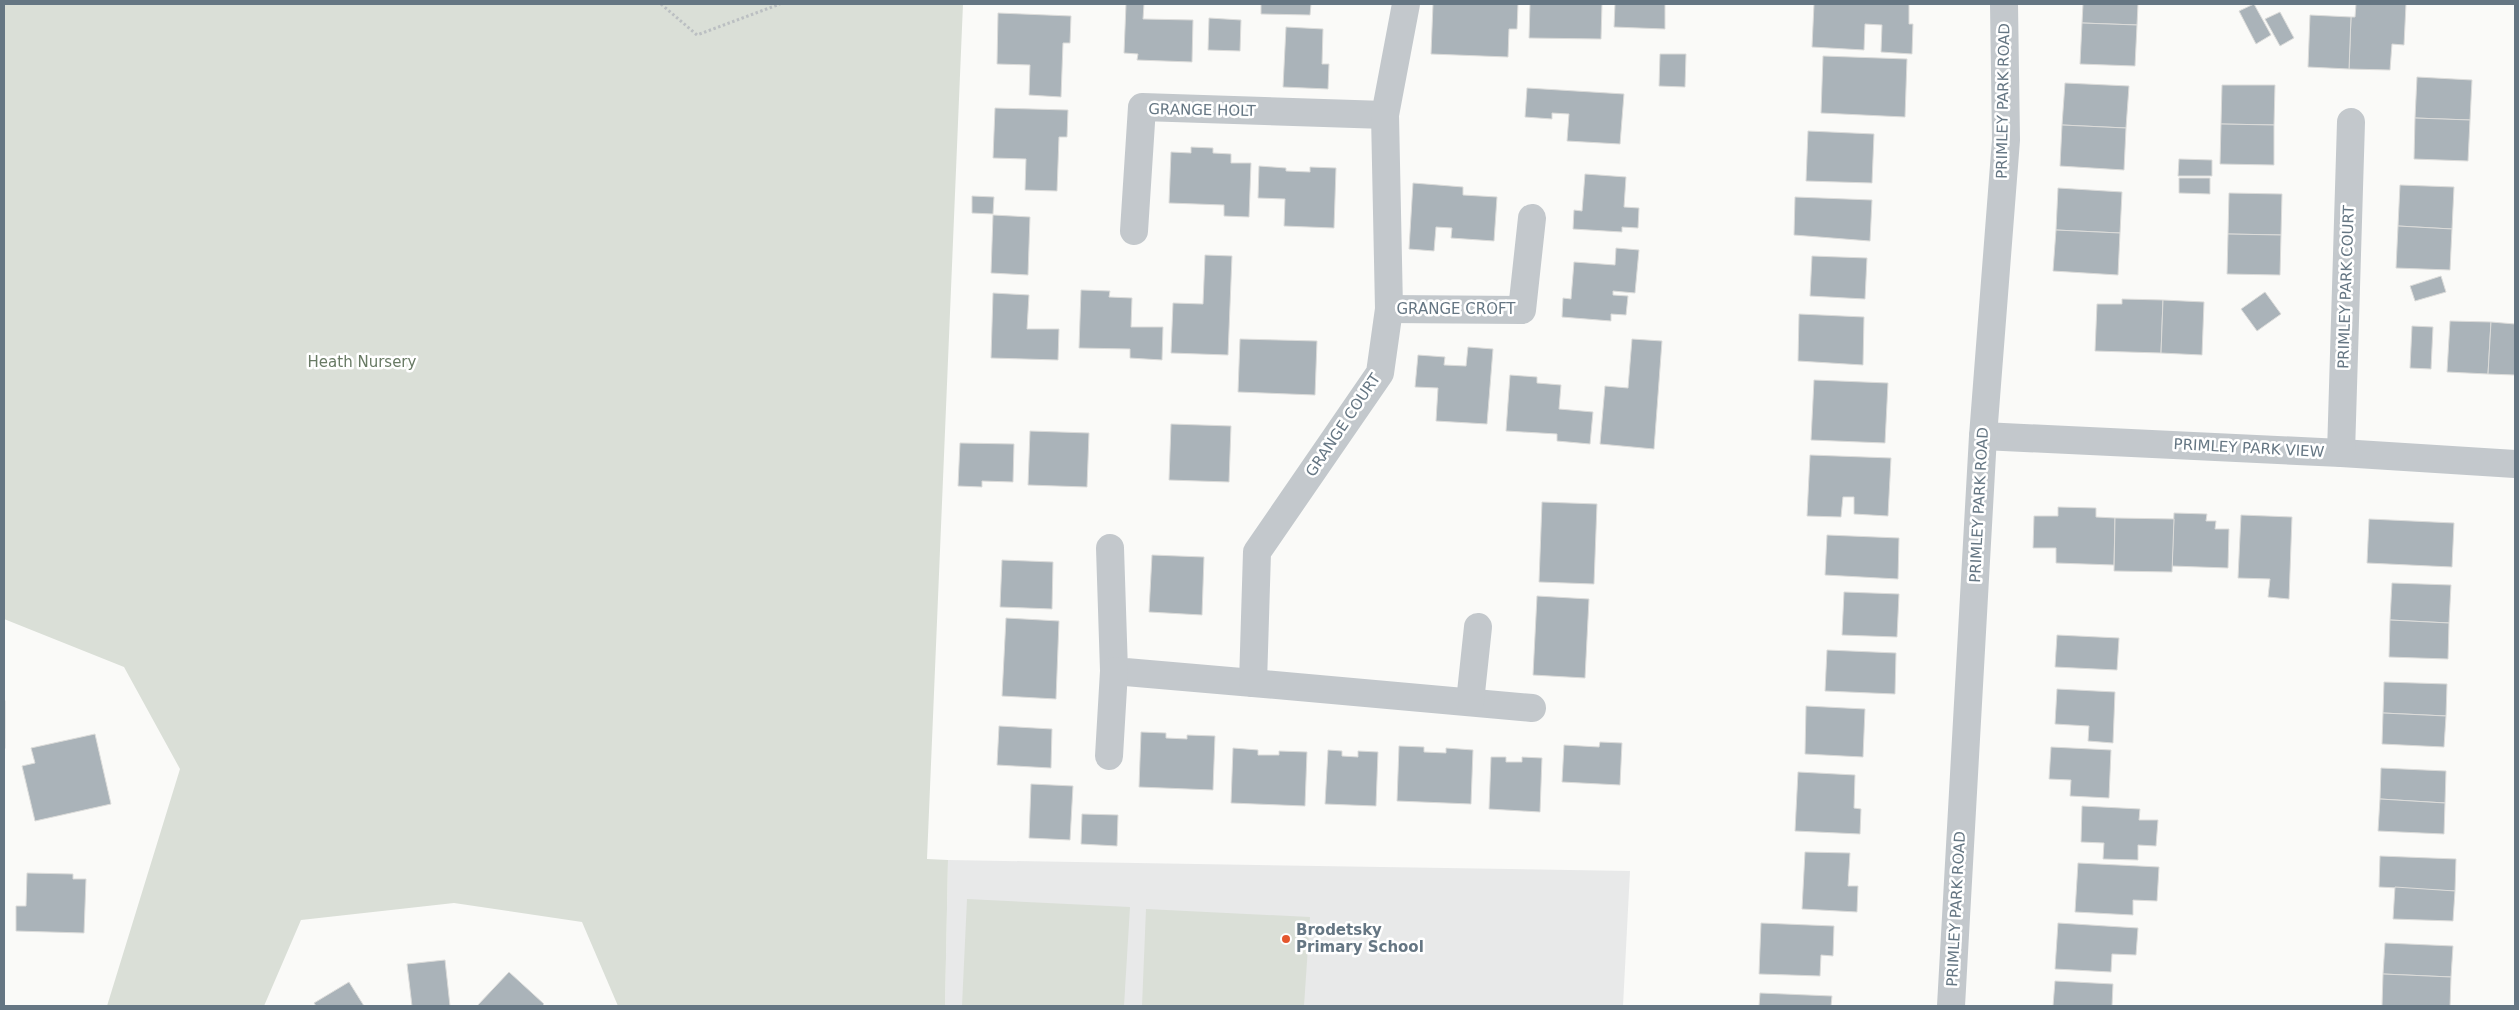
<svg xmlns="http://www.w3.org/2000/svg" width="2519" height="1010" viewBox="0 0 2519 1010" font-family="'DejaVu Sans',sans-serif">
  <rect width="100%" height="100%" fill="#fafaf8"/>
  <polygon fill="#e8e9e9" points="948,860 1630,871 1623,1006 945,1006"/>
  <g fill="#dadfd7">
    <polygon points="4,4 963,4 927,859 948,860 945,1006 618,1006 582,922 454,903 301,920 264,1006 107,1006 180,769 124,667 4,619"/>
    <polygon points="967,899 1130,907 1124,1006 962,1006"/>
    <polygon points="1146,909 1310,917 1304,1006 1142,1006"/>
  </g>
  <g fill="#aab3b9" stroke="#dcdcda">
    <polygon points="1126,4 1144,4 1143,19 1193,20 1192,62 1137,60 1138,54 1124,53"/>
    <polygon points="1261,4 1311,4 1310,15 1261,14"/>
    <polygon points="1433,4 1518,4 1517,29 1509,29 1508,57 1431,54"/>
    <polygon points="1530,4 1602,4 1601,39 1529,38"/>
    <polygon points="1615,4 1665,4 1665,29 1614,27"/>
    <polygon points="1814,4 1909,4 1909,24 1913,24 1912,54 1881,52 1882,25 1865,24 1864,50 1812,47"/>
    <polygon points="2083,4 2138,4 2137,25 2082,23"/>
    <polygon points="2254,4 2271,35 2256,44 2239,11"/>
    <polygon points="2356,4 2406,4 2404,45 2392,44 2390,70 2349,69 2351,17 2355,17"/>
    <polygon points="2280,12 2294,38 2280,46 2265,19"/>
    <polygon points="998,13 1071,16 1070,43 1063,43 1061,97 1029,95 1030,65 997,64"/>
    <polygon points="2310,15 2351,17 2349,69 2308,67"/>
    <polygon points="1209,18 1241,20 1240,51 1208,50"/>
    <polygon points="2082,23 2137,25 2135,66 2080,64"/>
    <polygon points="1286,27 1323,29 1322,64 1329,64 1328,89 1283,87"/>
    <polygon points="1660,54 1686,54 1685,87 1659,86"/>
    <polygon points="1823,56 1907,59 1905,117 1821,113"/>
    <polygon points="2417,77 2472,80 2470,120 2415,118"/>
    <polygon points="2065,83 2129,86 2126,128 2062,125"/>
    <polygon points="2222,85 2275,85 2274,125 2221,124"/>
    <polygon points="1527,88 1624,94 1620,144 1567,141 1569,114 1552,113 1552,119 1525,117"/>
    <polygon points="995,108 1068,110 1067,137 1059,137 1057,191 1025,190 1026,159 993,158"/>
    <polygon points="2415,118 2470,120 2468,161 2414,159"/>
    <polygon points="2221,124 2274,125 2274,165 2220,164"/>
    <polygon points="2062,125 2126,128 2124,170 2060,166"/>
    <polygon points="1808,131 1874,134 1872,183 1806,181"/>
    <polygon points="1191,147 1213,148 1213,153 1231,154 1231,163 1251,163 1249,217 1224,216 1224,205 1169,203 1171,152 1191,153"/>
    <polygon points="2179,159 2212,160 2212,176 2178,176"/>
    <polygon points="1259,166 1286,168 1286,171 1310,172 1310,167 1336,168 1334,228 1284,226 1285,199 1258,198"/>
    <polygon points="1585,174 1626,177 1624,207 1639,208 1638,228 1622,227 1622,232 1573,229 1574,210 1582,211"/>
    <polygon points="2179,178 2210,178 2210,194 2179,193"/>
    <polygon points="1413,183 1463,187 1463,195 1497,197 1494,241 1451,238 1452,228 1436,227 1434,251 1409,249"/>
    <polygon points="2400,185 2454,187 2452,229 2398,226"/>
    <polygon points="2058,188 2122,192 2120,233 2056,230"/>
    <polygon points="2229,193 2282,194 2281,235 2228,234"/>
    <polygon points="972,196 994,197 993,214 972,213"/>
    <polygon points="1795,197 1872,200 1870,241 1794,235"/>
    <polygon points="993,215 1030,217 1028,275 991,273"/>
    <polygon points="2398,226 2452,229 2450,270 2396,268"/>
    <polygon points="2056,230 2120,233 2118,275 2053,271"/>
    <polygon points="2228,234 2281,235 2280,275 2227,274"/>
    <polygon points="1616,248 1639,250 1635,293 1613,291 1613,295 1628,296 1626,315 1611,314 1611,321 1562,317 1563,298 1571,299 1574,262 1615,265"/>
    <polygon points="1205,255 1232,256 1228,355 1171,353 1173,303 1203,304"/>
    <polygon points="1812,256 1867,258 1865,299 1810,296"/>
    <polygon points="2441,276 2446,292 2415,301 2410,286"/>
    <polygon points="1081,290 1110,291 1109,297 1132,298 1131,327 1163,327 1162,360 1130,358 1130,349 1079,348"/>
    <polygon points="2265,292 2281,314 2257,331 2241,309"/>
    <polygon points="993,293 1029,295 1027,329 1059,329 1058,360 991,358"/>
    <polygon points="2122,299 2163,300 2161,353 2095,351 2097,304 2122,304"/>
    <polygon points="2163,300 2204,302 2202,355 2161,353"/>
    <polygon points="1799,314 1864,317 1863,365 1798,361"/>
    <polygon points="2450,321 2491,322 2488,374 2447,372"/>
    <polygon points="2491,322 2515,324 2515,375 2488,374"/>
    <polygon points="2412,326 2433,327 2431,369 2410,368"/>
    <polygon points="1240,339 1317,341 1315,395 1238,392"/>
    <polygon points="1632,339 1662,341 1654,449 1600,444 1605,386 1628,388"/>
    <polygon points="1468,347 1493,349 1487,424 1436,421 1438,388 1415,387 1418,355 1445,357 1444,365 1466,366"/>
    <polygon points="1510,375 1537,377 1537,383 1561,385 1559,409 1593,412 1590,444 1557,441 1557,434 1506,431"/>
    <polygon points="1814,380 1888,383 1885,443 1811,440"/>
    <polygon points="1171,424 1231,426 1229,482 1169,480"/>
    <polygon points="1030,431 1089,433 1087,487 1028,485"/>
    <polygon points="960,443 1014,444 1013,482 982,481 982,487 958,486"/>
    <polygon points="1810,455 1891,458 1888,516 1854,514 1854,497 1843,497 1841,517 1807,516"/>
    <polygon points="1542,502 1597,504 1594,584 1539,582"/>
    <polygon points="2058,507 2096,508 2096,517 2115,518 2114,565 2056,563 2056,548 2033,548 2034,516 2058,516"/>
    <polygon points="2174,513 2207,514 2206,521 2216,521 2215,529 2229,529 2228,568 2172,566"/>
    <polygon points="2241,515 2292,517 2289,599 2268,597 2270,579 2238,578"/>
    <polygon points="2115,518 2174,519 2172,572 2114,571"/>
    <polygon points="2369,519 2454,523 2452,567 2367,563"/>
    <polygon points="1827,535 1899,538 1898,579 1825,575"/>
    <polygon points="1152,555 1204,557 1202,615 1149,612"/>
    <polygon points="1002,560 1053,562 1052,609 1000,607"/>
    <polygon points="2392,583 2451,585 2449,623 2390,620"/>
    <polygon points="1844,592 1899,594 1897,637 1842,635"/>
    <polygon points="1537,596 1589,599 1585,678 1533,675"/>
    <polygon points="1006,618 1059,621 1056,699 1002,696"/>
    <polygon points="2390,620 2449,623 2448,659 2389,657"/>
    <polygon points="2057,635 2119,638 2117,670 2055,667"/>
    <polygon points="1827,650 1896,653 1895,694 1825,691"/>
    <polygon points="2384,682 2447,684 2446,716 2383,713"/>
    <polygon points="2057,689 2115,692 2113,743 2088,741 2089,726 2055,724"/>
    <rect x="4" y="701" width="1" height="47"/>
    <polygon points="1806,706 1865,709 1863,757 1805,754"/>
    <polygon points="2383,713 2446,716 2444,747 2382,744"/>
    <polygon points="999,726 1052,729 1051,768 997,765"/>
    <polygon points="1141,732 1166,733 1166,738 1187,739 1187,735 1215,736 1213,790 1139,787"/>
    <polygon points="95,734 111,804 35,821 22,766 35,763 31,748"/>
    <polygon points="1600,742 1622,743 1620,785 1562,782 1564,745 1599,747"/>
    <polygon points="1399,746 1424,747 1424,752 1446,753 1446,748 1473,750 1471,804 1397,801"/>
    <polygon points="2051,747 2111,750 2109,798 2070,796 2071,780 2049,779"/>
    <polygon points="1233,748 1258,750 1258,755 1279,755 1279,751 1307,752 1305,806 1231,803"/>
    <polygon points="1328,750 1342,751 1342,756 1358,757 1358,751 1378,752 1376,806 1325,804"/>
    <polygon points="1491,757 1506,757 1506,762 1522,762 1522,757 1542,758 1540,812 1489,809"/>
    <polygon points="2381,768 2446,771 2445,803 2380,799"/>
    <polygon points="1798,772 1855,775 1854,808 1861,809 1860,834 1795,831"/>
    <polygon points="1031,784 1073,786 1070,840 1029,838"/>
    <polygon points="2380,799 2445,803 2444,834 2378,831"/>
    <polygon points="2082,806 2140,809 2139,820 2158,820 2156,846 2138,845 2138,860 2103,859 2104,843 2081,842"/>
    <polygon points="1082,814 1118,815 1117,846 1081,844"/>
    <polygon points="1805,852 1850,853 1848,886 1858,886 1857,912 1802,909"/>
    <polygon points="2380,856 2456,859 2455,891 2379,887"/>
    <polygon points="2078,863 2159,867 2157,901 2133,900 2133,915 2075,912"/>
    <polygon points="27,873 73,874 73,879 86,879 84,933 16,931 16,906 26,906"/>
    <polygon points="2395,887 2455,891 2453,921 2393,919"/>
    <polygon points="1761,923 1834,926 1833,956 1821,955 1820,976 1759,974"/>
    <polygon points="2058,923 2138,928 2136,955 2112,954 2111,972 2055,969"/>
    <polygon points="2385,943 2453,946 2451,977 2383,974"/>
    <polygon points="445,960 450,1006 412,1006 407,964"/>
    <polygon points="509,972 544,1004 542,1006 477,1006"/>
    <polygon points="2383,974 2451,977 2450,1006 2382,1006"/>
    <polygon points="2055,981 2113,984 2112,1006 2053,1006"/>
    <polygon points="349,982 364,1006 316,1006 314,1003"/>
    <polygon points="1760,993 1832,996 1831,1006 1759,1006"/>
  </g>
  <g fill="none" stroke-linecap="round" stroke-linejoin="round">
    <polyline stroke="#bbbfc2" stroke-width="3" stroke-dasharray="2.5 2.5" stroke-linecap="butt" points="661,4 697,35 780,4"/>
    <g stroke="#c3c8cc" stroke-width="28">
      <polyline points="1134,231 1142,107 1385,115"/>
      <polyline points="1389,309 1522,310 1532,218"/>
      <polyline points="1983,436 2341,453 2515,464"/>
      <polyline points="2341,453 2351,122"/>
      <polyline points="1110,548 1114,671 1253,683 1257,552 1380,373 1389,309 1385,115 1406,4"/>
      <polyline points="1253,683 1532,708"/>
      <polyline points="1470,702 1478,627"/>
      <polyline points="1109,756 1114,671"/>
      <polyline points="1951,1006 1983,436 2006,140 2004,4"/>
    </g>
  </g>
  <circle fill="#e4572e" stroke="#fff" stroke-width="2" cx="1286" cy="939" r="5"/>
  <g text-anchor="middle" stroke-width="5" stroke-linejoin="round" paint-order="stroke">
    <g font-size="15" fill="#657683" stroke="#fff">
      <text transform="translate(2003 101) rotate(-89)" y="5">PRIMLEY PARK ROAD</text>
      <text transform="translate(1202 110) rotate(1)" y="5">GRANGE HOLT</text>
      <text transform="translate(2346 287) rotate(-88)" y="5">PRIMLEY PARK COURT</text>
      <text x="1456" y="314">GRANGE CROFT</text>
      <text transform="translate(1343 425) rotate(-56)" y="5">GRANGE COURT</text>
      <text transform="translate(2249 448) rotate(3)" y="5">PRIMLEY PARK VIEW</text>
      <text transform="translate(1979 505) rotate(-87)" y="5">PRIMLEY PARK ROAD</text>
      <text transform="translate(1956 909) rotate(-87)" y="5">PRIMLEY PARK ROAD</text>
    </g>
    <g font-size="15" fill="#687a64" stroke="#fff">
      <text x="362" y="367">Heath Nursery</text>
    </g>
    <g font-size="15" font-weight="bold" fill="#657683" stroke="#fff" text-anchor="start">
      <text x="1296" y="935">Brodetsky<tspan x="1296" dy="17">Primary School</tspan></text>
    </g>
  </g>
  <rect width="2519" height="1010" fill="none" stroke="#657683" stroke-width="10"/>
</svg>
